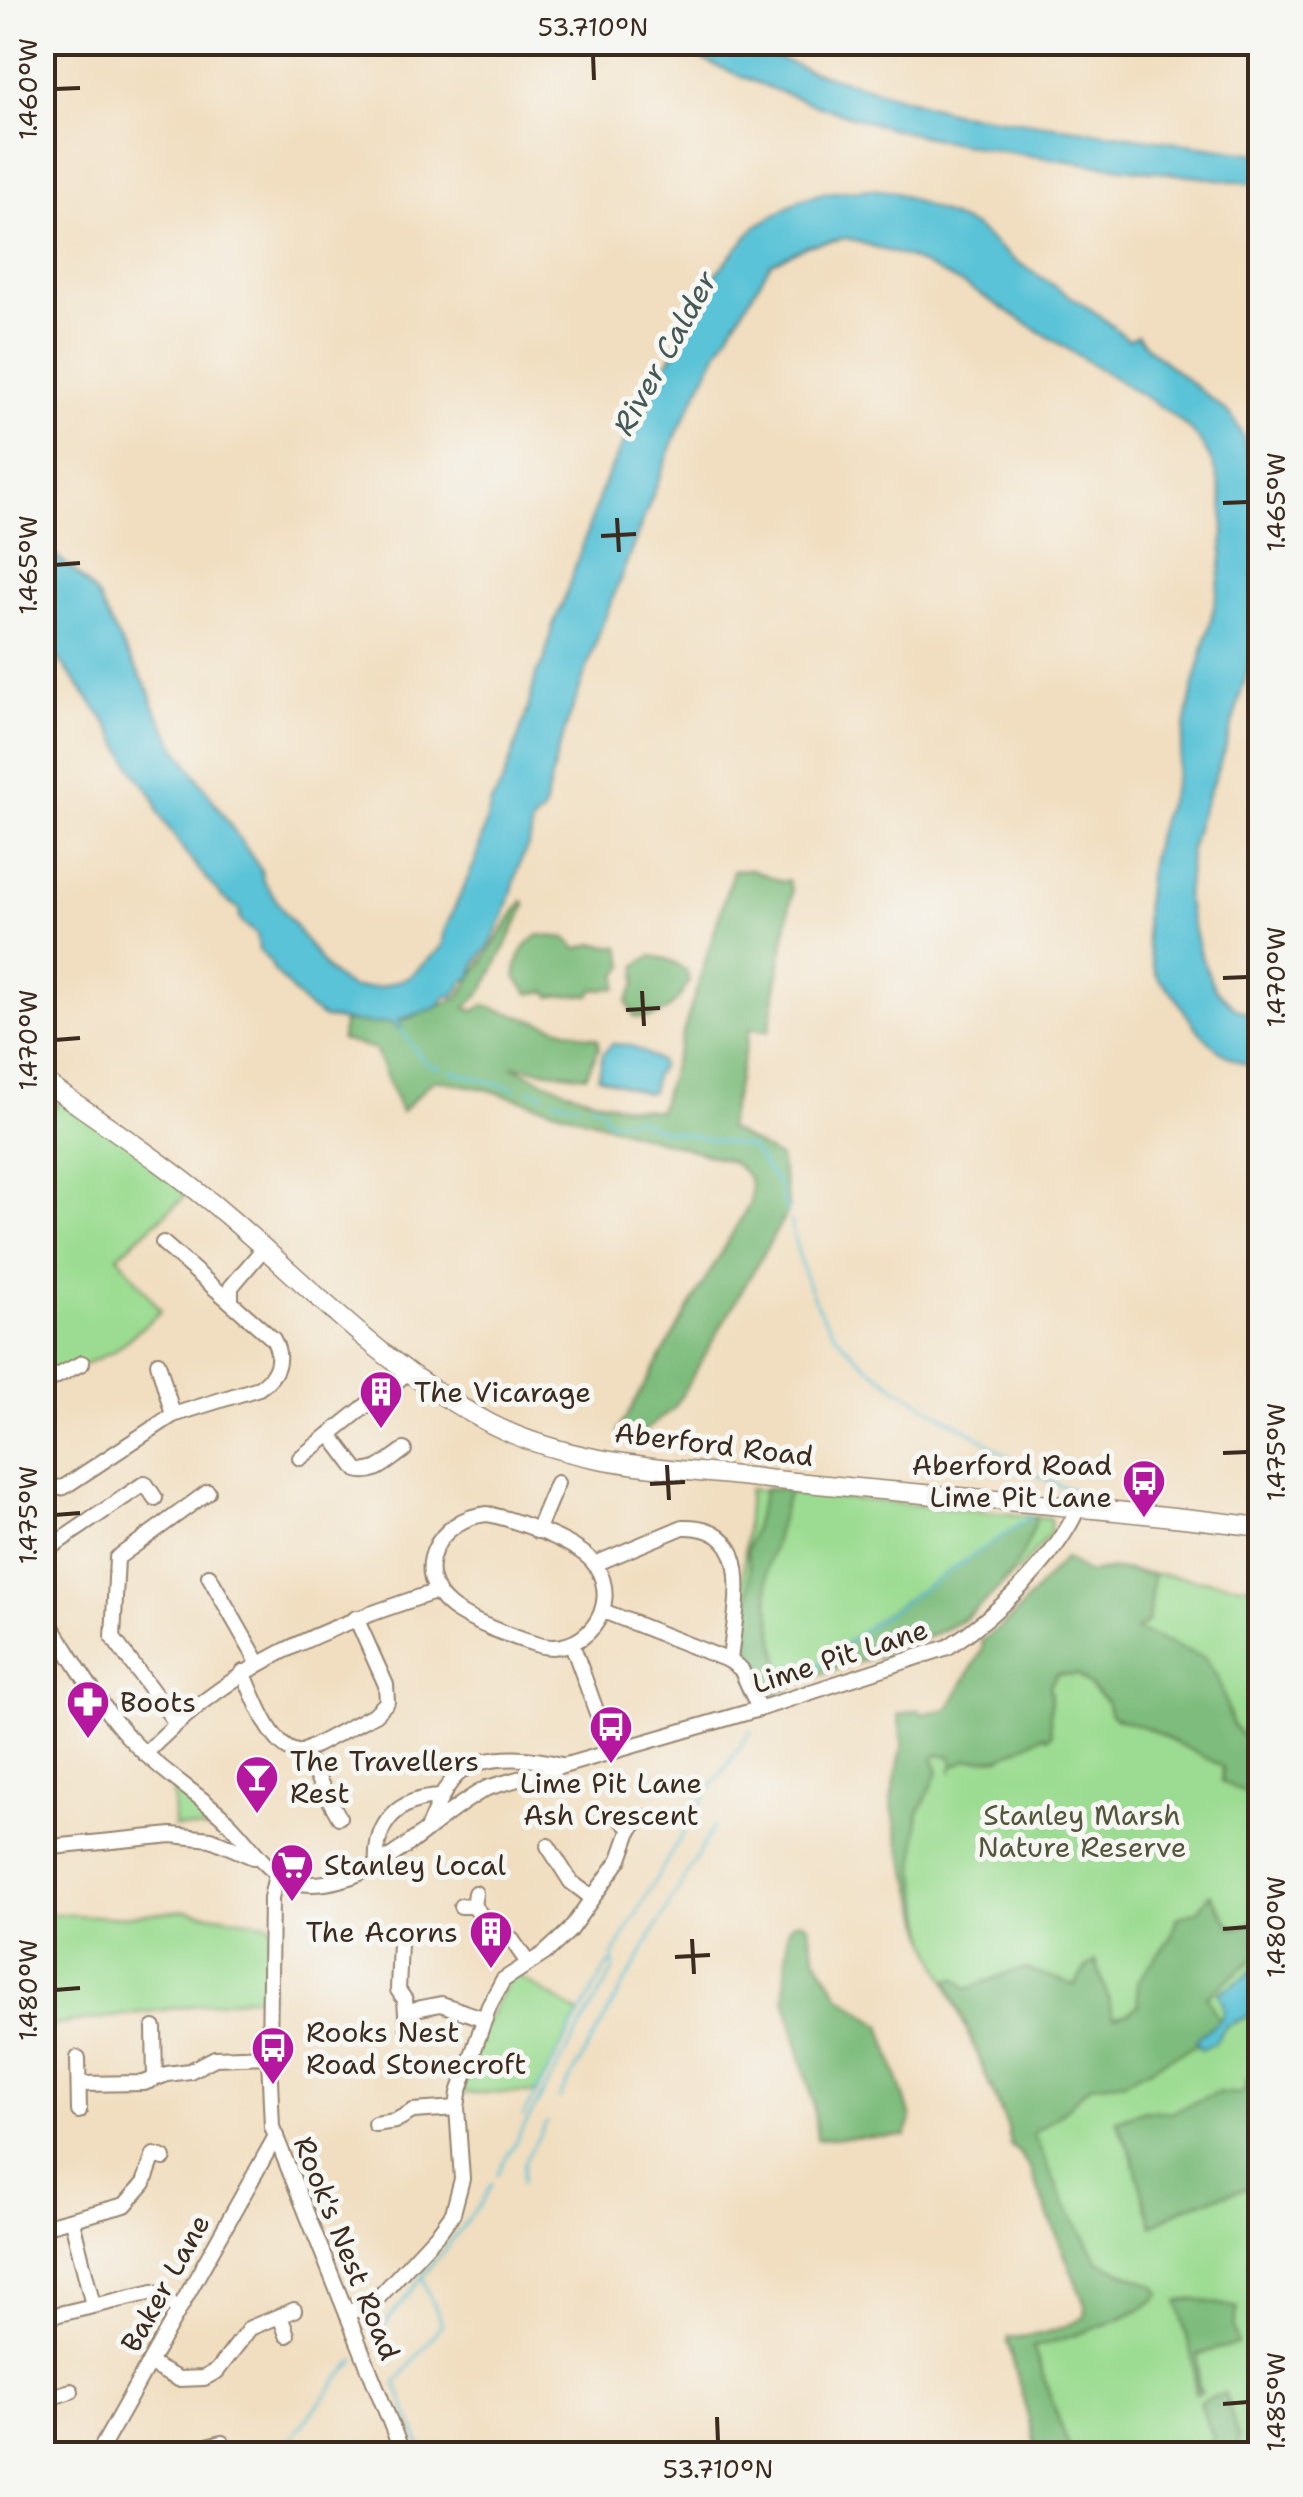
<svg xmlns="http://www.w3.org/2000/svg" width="1303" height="2497" viewBox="0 0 1303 2497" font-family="'Shantell Sans',sans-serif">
  <rect width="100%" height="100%" fill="#f6f6f2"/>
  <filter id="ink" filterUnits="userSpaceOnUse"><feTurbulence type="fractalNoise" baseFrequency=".01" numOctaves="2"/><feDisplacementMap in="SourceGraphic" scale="20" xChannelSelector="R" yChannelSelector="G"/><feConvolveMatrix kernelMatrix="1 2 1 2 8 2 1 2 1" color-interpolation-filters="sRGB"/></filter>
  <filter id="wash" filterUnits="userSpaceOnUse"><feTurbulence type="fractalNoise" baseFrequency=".0048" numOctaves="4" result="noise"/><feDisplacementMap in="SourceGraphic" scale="40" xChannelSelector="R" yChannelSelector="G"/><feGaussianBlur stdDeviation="2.25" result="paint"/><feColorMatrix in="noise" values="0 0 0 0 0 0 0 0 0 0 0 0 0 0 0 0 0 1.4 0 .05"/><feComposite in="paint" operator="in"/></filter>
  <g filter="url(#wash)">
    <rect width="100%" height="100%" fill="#f1dec0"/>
    <g fill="#9cdc92" stroke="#6c8358" stroke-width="2.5">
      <polygon points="66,1096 194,1188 118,1256 161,1311 114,1351 43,1384 43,1118"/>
      <polygon points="749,1489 1050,1518 1051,1532 1023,1566 964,1620 931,1636 810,1678 760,1702 738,1650"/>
      <path d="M1065,1558L1087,1573L1115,1569L1260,1587V2454H1038L1008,2342L1009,2338C1039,2336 1059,2331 1085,2317L1086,2307L1030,2169L1020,2153L1010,2145L1008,2128L928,1939L899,1841L891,1800L903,1744L898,1715L919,1710L922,1714L948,1709L983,1649L982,1641L1013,1617Z"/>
      <polygon points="173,1789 215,1823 216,1830 174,1827"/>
      <polygon points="186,1910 271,1924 270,1995 54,2025 43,2030 42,1913 112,1917"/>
      <polygon points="513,1973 580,2014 536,2093 459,2093 483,2028"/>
    </g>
    <g fill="#7dbc7c" stroke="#5c734d" stroke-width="2.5">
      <path d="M750,869L782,882L788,880L792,892L769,1031L750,1028L727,1128L780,1158L789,1209L674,1408L631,1442L618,1431L750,1203C754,1182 748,1173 730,1161L485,1089L434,1079L401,1112L375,1049L341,1040L343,1022L404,1020L458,998L523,901L526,905L484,989L466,1008L475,1011L484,1005L597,1039L599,1048L586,1076L512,1066C562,1091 603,1106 659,1111L733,871Z"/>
      <path d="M539,935L566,938L577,949L593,944L620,947L625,966L618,974L617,988L593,990L590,996C576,995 562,994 551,997L547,991L529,994L516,978C515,961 524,943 539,935Z"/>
      <path d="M651,956L666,959L686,970L689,982C676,1005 662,1021 635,1017L627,1001L636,984L637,965Z"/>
      <polygon points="765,1488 789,1489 767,1570 769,1606 784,1689 771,1695 758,1662 749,1653 750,1568 747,1552"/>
      <path d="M1032,1516L1036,1520C1004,1629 904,1645 810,1678L806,1674L880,1617Z"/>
      <path d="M1065,1558L1087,1573L1115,1569L1153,1575L1148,1622L1136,1630L1205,1658L1218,1679L1233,1725L1260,1756V1800L1222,1782L1223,1767L1147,1728L1115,1718L1110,1714L1106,1701L1078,1675L1057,1674L1049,1687C1055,1702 1046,1717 1052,1734L1047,1738L1044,1735L1000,1758L967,1760L953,1767L951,1773L953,1761L950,1756L938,1754L933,1759L938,1773L918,1815L915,1870L928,1939L899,1841L891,1800L903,1744L898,1715L919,1710L922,1714L948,1709L983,1649L982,1641L1013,1617Z"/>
      <path d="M1210,1894L1233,1928L1247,1925L1260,1917V1954L1207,1996L1217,2017L1227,2023L1217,2034L1125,2081L1090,2085L1064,2111L1033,2133L1065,2204L1099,2262L1155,2286L1160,2294C1149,2313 1057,2342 1033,2347L1071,2454H1038L1008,2342L1009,2338C1039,2336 1059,2331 1085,2317L1086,2307L1030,2169L1020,2153L1010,2145L1008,2128L947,1980L957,1979L968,1989L1010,1972L1027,1969L1075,1985L1087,1967L1096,1961L1114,2017L1127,2014L1138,2005L1137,1982L1171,1937L1177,1918L1198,1911Z"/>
      <polygon points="801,1921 808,1925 815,1955 839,1995 881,2025 911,2118 906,2136 817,2139 813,2102 785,1998 788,1930 792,1923"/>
      <polygon points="1260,2074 1260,2184 1187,2206 1152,2226 1132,2156 1116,2120 1145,2110 1171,2112 1218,2092 1239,2094 1247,2088 1246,2080"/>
      <polygon points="1196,2299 1238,2308 1234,2327 1237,2344 1198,2354 1198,2386 1202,2392 1196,2394 1193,2361 1178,2301"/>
      <polygon points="1225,2393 1238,2438 1237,2454 1180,2454 1209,2442 1213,2436 1199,2402"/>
    </g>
    <g fill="#5ac3d7" stroke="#4a767a" stroke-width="2.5">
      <path d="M666,43H741L808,70L952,112L1260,154V184C1159,172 1056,162 956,143C855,124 758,86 666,43Z"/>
      <path d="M871,189L894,192L975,227L1010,257L1096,313L1129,340L1137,335L1149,349L1231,415L1243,436L1260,494V603L1252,654L1224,753L1199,818L1191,847L1186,898L1199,951L1214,988L1234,1007L1260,1019V1068C1222,1062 1195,1031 1177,999C1172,990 1161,984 1157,976C1136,932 1147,865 1161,820C1165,808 1171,797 1174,784C1182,753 1185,720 1193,688C1212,615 1252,498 1193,433C1185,424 1174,417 1164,409L968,287L910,258L846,238L807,246L771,263L719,349L677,433L601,628L558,750L543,812L531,825C533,844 522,853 518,869C511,895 505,919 491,943C483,956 474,961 472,977L465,980L454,996H447L436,1008L398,1020L402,1027L398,1029L390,1022L372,1024L324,1018L307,1007L273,969L271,963L259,950L257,935L240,920L239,909L222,897L187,855L159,814L154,797L135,772L109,726L43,638V546L73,570L97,596L115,633L150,692L154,707L175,745L261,870L263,880L283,910L329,972L351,988L380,987L409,977L442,947L445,929L476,860L491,803L503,782L527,712L537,672L544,662L552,627L562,605L604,483L644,400L672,355L718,271L756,226L800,200L823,193Z"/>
      <polygon points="612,1044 630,1045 659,1061 661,1066 654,1076 652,1091 645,1093 598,1077 603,1054"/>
      <path d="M1260,1962V2011L1226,2026L1215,2042L1201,2049L1196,2040C1209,2022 1236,2023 1218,1993L1244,1978Z"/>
    </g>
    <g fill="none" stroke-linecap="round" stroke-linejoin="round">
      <g stroke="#5ac3d7" stroke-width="2.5">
        <polyline points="400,1028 425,1063 440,1068"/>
        <polyline points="451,1071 516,1089"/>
        <polyline points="528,1090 544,1094"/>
        <polyline points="554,1099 579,1104"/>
        <polyline points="590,1104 600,1107"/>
        <polyline points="603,1111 607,1121 637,1118 658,1129 750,1147 778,1184 788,1213"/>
        <path d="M790,1220C797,1252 806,1286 822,1315C851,1366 922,1404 972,1433C1006,1452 1033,1480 1072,1489"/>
        <polyline points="806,1674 880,1618 1032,1516"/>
        <polyline points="559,2099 714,1826"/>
        <polyline points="523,2116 608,1965 613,1964"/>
        <polyline points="497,2174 613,1971 613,1956 652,1886 700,1804 751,1731"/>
        <polyline points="522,2183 524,2162 547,2122"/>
        <polyline points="422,2277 442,2324 396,2383 424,2454"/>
        <polyline points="380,2330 481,2203 492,2183"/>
        <polyline points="278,2454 355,2360"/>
      </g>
    </g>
  </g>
  <g filter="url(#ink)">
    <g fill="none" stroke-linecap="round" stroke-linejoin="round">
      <g stroke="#96846f" stroke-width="18">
        <g id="minor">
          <polyline points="231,1302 231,1287 264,1248"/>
          <polyline points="158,1363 173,1415"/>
          <polyline points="42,1384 82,1363"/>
          <path d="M330,1434L357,1470C375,1476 389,1460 404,1450"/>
          <polyline points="300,1458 407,1373"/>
          <path d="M42,1484L52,1489L64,1487L173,1415L259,1388C277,1376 284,1359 273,1339L163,1243"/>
          <path d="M487,1514C513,1519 582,1543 596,1566C623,1608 582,1660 535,1644C512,1637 469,1621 451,1607C408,1573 439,1518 487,1514Z"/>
          <polyline points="537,1531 557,1483"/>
          <polyline points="42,1553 145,1483 155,1498"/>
          <path d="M595,1564L683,1527C760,1525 734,1612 730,1661"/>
          <polyline points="209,1576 258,1662"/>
          <polyline points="603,1611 730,1661 741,1669 759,1709"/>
          <path d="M42,1612C72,1656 98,1706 134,1743C161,1771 194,1791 222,1816C262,1853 273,1898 339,1880C396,1866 436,1815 487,1788L759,1709L948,1647C996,1616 1056,1559 1079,1506"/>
          <polyline points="572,1644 611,1752"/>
          <path d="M243,1672C254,1695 273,1756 303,1752L375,1714L387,1702L386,1685L356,1618"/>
          <polyline points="176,1723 113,1638 117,1558 208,1492"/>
          <polyline points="303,1752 339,1817"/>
          <path d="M145,1754C233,1663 321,1629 438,1591"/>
          <polyline points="623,1821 631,1828 643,1817"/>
          <path d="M428,1827C435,1811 442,1792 454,1778C476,1752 531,1757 561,1765"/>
          <polyline points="548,1846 571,1882 591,1897"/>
          <polyline points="42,1848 172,1835 211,1839 253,1857"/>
          <path d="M377,1865C374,1822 399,1798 441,1797"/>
          <polyline points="276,1875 271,1898 269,2056 272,2127 403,2454"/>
          <polyline points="461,1906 473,1906 475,1893"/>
          <polyline points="473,1906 493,1928 512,1940 528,1963"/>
          <polyline points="400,1943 398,1990 405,2000 407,2027"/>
          <polyline points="406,2011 441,2004 485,2019"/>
          <polyline points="154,2028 155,2078"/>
          <polyline points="78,2058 79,2111"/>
          <polyline points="79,2084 144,2083 167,2074 190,2071 215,2058 269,2056"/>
          <polyline points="375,2124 395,2121 413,2111 457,2108"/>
          <polyline points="72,2221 93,2305"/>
          <polyline points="42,2227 125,2205 144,2183 154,2155 164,2158"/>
          <polyline points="347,2314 378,2298 440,2231 453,2213 462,2179 457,2108 459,2093 489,2006 503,1980 545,1953 569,1931 620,1859 631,1828"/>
          <polyline points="280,2316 287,2335"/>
          <polyline points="42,2318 153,2292 178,2308"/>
          <polyline points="150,2364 178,2379 204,2378 217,2371 250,2328 294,2310"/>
          <polyline points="42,2400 71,2391"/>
          <polyline points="98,2454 276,2136"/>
          <polyline points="180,2454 222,2443"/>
        </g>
      </g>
      <g stroke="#96846f" stroke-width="21">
        <path id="major" d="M42,1080C106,1125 172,1168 231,1219C318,1294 387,1370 491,1424C570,1464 663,1468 749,1477C919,1496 1090,1505 1260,1527"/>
      </g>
      <use href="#minor" stroke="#fff" stroke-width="14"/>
      <use href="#major" stroke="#fff" stroke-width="18"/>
    </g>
  </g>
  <path fill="none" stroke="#3b2a1e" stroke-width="4" d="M593,55L594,80M55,89L80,88M1223,503L1248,502M617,518L619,552M601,536L636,534M55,565L80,563M1223,978L1248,977M642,991L644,1026M626,1010L660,1008M55,1040L80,1038M1223,1453L1248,1452M667,1465L669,1500M650,1484L685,1482M55,1515L80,1513M1223,1929L1248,1927M692,1939L694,1974M675,1957L710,1955M55,1990L80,1988M1223,2404L1248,2402M717,2417L718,2442"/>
  <defs>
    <g id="building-pin" transform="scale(2.25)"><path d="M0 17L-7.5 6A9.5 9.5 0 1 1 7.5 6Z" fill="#b5179e" stroke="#f6f6f2"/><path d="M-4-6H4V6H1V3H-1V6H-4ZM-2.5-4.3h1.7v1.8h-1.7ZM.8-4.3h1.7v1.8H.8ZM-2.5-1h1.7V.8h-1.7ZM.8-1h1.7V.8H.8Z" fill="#fff"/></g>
    <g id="bus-pin" transform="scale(2.25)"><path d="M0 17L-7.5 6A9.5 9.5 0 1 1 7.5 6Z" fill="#b5179e" stroke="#f6f6f2"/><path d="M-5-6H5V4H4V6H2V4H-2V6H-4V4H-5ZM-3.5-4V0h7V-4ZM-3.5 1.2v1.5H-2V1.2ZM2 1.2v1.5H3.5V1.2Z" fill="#fff"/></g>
    <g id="pharmacy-pin" transform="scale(2.25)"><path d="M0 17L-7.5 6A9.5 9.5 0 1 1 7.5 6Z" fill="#b5179e" stroke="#f6f6f2"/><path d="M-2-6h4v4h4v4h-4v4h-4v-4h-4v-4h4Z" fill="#fff"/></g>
    <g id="bar-pin" transform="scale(2.25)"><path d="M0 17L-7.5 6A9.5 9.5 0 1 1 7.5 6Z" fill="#b5179e" stroke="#f6f6f2"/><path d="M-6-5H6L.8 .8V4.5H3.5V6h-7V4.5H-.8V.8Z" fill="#fff"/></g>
    <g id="supermarket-pin" transform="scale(2.25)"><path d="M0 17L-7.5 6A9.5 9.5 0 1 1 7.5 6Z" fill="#b5179e" stroke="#f6f6f2"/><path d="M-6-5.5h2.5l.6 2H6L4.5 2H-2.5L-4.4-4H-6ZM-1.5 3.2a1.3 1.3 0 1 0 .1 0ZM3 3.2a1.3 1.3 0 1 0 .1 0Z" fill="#fff"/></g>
  </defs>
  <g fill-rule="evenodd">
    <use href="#building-pin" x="381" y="1392"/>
    <use href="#bus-pin" x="1144" y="1481"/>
    <use href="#pharmacy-pin" x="88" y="1702"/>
    <use href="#bus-pin" x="611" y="1727"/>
    <use href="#bar-pin" x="257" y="1777"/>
    <use href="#supermarket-pin" x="292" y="1865"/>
    <use href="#building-pin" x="491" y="1932"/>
    <use href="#bus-pin" x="273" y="2048"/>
  </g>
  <g text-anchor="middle" stroke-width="10" stroke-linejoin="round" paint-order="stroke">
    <g font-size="28" fill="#3b2a1e" stroke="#f6f6f2" text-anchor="start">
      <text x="414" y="1402">The Vicarage</text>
      <text x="1112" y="1475" text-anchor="end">Aberford Road<tspan x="1112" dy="32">Lime Pit Lane</tspan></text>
      <text x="120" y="1712">Boots</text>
      <text x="290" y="1771">The Travellers<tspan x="290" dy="32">Rest</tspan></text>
      <text x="611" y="1793" text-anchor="middle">Lime Pit Lane<tspan x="611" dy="32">Ash Crescent</tspan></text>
      <text x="324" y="1875">Stanley Local</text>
      <text x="458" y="1942" text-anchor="end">The Acorns</text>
      <text x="306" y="2042">Rooks Nest<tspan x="306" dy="32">Road Stonecroft</tspan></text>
    </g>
    <g font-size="28" fill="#3b2a1e" stroke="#f6f6f2">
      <text transform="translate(714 1444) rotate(7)" y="10">Aberford Road</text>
      <text transform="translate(840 1656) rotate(-18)" y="10">Lime Pit Lane</text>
      <text transform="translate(347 2248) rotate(68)" y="10">Rook's Nest Road</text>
      <text transform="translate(165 2283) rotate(-61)" y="10">Baker Lane</text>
    </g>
    <g font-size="28" fill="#53563b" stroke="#f6f6f2">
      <text x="1082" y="1825">Stanley Marsh<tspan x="1082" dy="32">Nature Reserve</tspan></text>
    </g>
    <g font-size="30" font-style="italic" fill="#445856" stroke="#f6f6f2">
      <text transform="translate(665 353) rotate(-61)" y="10">River Calder</text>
    </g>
  </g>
  <rect width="1303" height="2497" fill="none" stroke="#f6f6f2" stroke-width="110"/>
  <rect x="55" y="55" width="1193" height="2387" fill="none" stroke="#3b2a1e" stroke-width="4"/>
  <g font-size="25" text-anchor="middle" fill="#3b2a1e">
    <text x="593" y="36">53.710°N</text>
    <text transform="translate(28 89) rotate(-90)" y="9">1.460°W</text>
    <text transform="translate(1276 502) rotate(-90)" y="9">1.465°W</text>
    <text transform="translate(28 565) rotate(-90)" y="9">1.465°W</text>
    <text transform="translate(1276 977) rotate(-90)" y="9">1.470°W</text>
    <text transform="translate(28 1040) rotate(-90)" y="9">1.470°W</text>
    <text transform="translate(1276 1452) rotate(-90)" y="9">1.475°W</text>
    <text transform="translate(28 1515) rotate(-90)" y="9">1.475°W</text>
    <text transform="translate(1276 1927) rotate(-90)" y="9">1.480°W</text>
    <text transform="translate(28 1990) rotate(-90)" y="9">1.480°W</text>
    <text transform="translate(1276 2402) rotate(-90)" y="9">1.485°W</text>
    <text x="718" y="2478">53.710°N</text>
  </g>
</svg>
